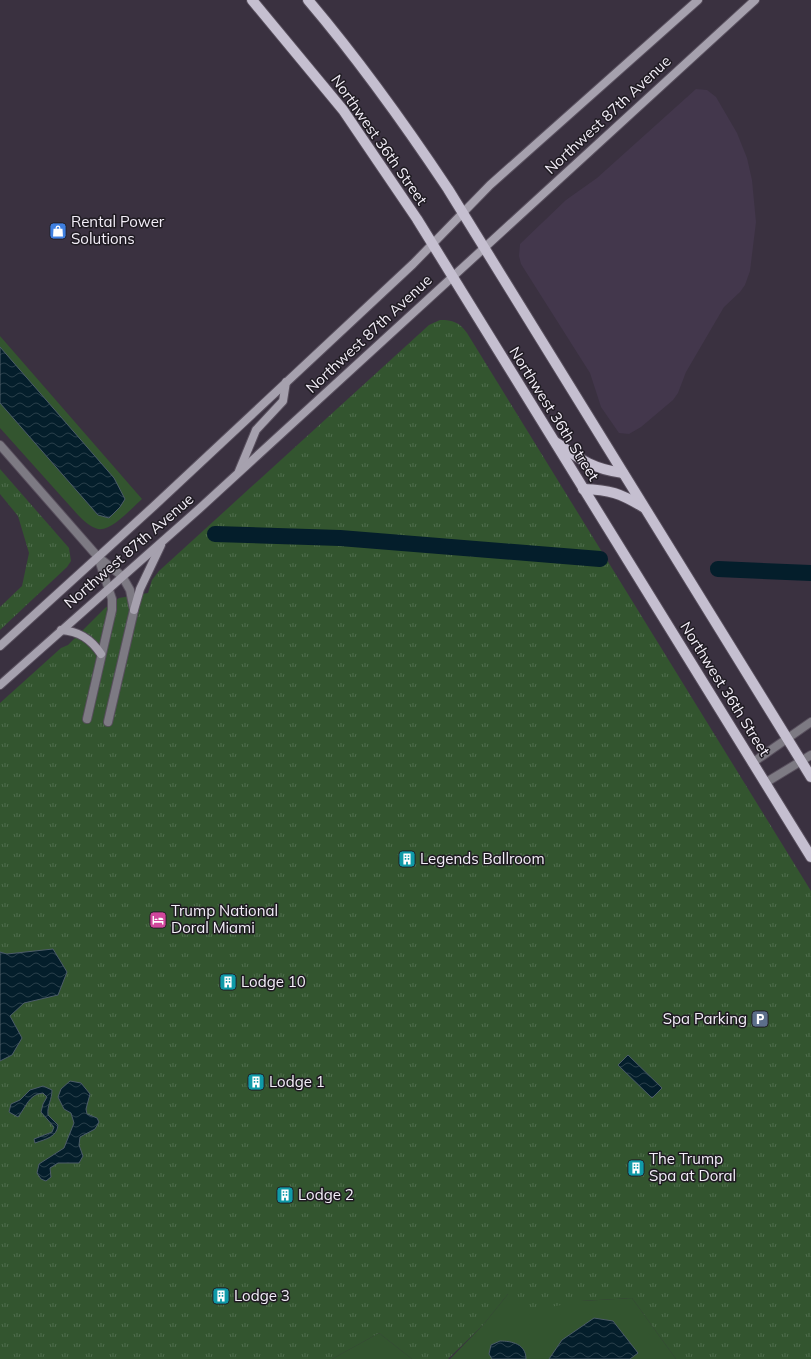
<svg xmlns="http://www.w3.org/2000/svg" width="811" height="1359" viewBox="0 0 811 1359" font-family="Mulish,sans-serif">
  <defs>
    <pattern id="park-tufts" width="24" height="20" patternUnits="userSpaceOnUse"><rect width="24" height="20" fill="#33552f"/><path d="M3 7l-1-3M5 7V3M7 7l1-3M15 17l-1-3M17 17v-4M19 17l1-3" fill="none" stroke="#516e4e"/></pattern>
    <pattern id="water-waves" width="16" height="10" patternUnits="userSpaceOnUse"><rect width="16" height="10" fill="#041e2b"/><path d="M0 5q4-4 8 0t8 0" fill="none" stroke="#293f4a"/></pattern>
  </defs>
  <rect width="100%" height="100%" fill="#3a3140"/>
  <polygon fill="#43374c" points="696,89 707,90 716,97 737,133 747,158 752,180 756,222 750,271 745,285 740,292 724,307 686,372 678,393 673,400 641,427 629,434 619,433 601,407 590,373 521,264 519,256 520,244 566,200 597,178"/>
  <g fill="#33552f">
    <path d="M0,336L142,499C133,507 111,532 98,529C90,527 84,521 78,515L0,428V403L98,515L0,347Z"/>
    <polygon points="508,1294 581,1301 632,1298 676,1359 450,1359 483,1325"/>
    <polygon points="379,1333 412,1359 332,1359"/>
  </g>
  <g fill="url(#park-tufts)">
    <path d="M440,320C453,320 459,322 467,333L811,891V1359H676L632,1298L581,1301L531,1311L508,1294L483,1325L448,1359H412L379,1333L332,1359H0V703L61,648L68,645L105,608L119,598L148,593L152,580L159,571L429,325Z"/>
    <polygon points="0,469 69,548 71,561 67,567 0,630 0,607 22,586 29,553 18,516 0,494"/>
  </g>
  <g fill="url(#water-waves)" stroke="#4c5c68">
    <polygon points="0,347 114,478 125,499 120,507 109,518 98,515 0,403"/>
    <polygon points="53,949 67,972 58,995 24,1003 10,1016 22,1038 12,1055 0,1061 0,952 7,954"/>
    <polygon points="628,1055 662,1088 652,1098 618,1065"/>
    <polygon points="70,1081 81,1083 90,1094 86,1109 87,1114 97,1118 99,1122 95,1129 80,1137 79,1145 83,1156 79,1163 58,1163 50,1168 51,1177 46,1181 41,1179 37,1173 39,1164 64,1148 74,1123 71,1113 64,1109 58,1097 61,1089"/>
    <path d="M43,1086L52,1090C52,1100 47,1105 48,1115L58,1125C57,1137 46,1139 35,1143L34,1139L52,1132L54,1127L41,1112L43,1104L47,1097L43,1093C29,1094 26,1107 18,1117L9,1112L11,1104L20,1100L30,1090Z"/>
    <polygon points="594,1318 613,1321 638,1353 630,1359 549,1359 562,1340"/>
    <path d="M500,1341C512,1341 526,1344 526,1359H492L489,1354L491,1345Z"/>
  </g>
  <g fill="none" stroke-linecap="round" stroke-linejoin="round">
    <g stroke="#041e2b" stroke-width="16">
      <polyline points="215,534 340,538 600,559"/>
      <polyline points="718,569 811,573"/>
    </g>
    <g stroke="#584f5d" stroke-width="10">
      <g id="minor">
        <polyline points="98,557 122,576 130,590 134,610 108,722"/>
        <polyline points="87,719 112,610 112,599 98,557"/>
        <polyline points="752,763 811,722"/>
        <polyline points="765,783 811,755"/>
      </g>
    </g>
    <g stroke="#584f5d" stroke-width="10">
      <polyline id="tertiary" points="0,445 98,557"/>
    </g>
    <g stroke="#584f5d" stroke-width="10">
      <g id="secondary">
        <polyline points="239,471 256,430 283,401 286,382"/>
        <polyline points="134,610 140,589 161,545"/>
        <path d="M61,630C79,631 91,639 101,654"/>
        <polyline points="0,646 154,506 413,264 490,185 698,0"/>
        <polyline points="0,685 199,509 755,0"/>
      </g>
    </g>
    <g stroke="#584f5d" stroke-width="12">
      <g id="primary">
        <polyline points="252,0 343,110 417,219 811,857"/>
        <path d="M308,0C359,60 404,123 448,189L811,777"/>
        <path d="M557,443C581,460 593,469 623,473"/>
        <path d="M583,489C610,490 620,493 643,507"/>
      </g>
    </g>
    <use href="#minor" stroke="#7d7a83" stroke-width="8"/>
    <use href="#tertiary" stroke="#7d7a83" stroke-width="8"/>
    <use href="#secondary" stroke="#a6a1ae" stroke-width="8"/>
    <use href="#primary" stroke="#c5bfd0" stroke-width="10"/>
  </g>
  <defs>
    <g id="shop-square" transform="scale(0.9)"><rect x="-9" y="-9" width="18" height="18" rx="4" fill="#3f7fe0" stroke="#1f1b22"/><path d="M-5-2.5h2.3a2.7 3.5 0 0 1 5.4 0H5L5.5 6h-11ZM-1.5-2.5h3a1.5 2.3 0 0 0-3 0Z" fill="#fff"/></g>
    <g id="building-square" transform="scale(0.9)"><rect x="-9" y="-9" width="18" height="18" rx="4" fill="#0f9aa8" stroke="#1f1b22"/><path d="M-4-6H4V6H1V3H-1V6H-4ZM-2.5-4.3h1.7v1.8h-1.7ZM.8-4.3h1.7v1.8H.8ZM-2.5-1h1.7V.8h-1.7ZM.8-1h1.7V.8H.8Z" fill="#fff"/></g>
    <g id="hotel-square" transform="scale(0.9)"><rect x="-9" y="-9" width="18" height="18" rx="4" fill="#d1479c" stroke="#1f1b22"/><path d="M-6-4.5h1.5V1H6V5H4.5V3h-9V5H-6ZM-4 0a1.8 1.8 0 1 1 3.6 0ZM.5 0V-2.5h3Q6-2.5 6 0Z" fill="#fff"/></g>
    <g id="parking-square" transform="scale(0.9)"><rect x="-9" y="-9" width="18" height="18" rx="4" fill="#5c6f8a" stroke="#1f1b22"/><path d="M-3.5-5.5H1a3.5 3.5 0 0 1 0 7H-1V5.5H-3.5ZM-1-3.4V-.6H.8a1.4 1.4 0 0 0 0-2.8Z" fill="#fff"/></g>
  </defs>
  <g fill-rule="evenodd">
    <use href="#shop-square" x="58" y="231"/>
    <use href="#building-square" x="407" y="859"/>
    <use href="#hotel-square" x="158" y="920"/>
    <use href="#building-square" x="228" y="982"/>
    <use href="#parking-square" x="760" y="1019"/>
    <use href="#building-square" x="256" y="1082"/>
    <use href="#building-square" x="636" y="1168"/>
    <use href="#building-square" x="285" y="1195"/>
    <use href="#building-square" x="221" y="1296"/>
  </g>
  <g text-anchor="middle" stroke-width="3" stroke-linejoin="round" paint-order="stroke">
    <g font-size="15" fill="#f3eef8" stroke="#1f1b22">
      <text transform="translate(608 115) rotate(-43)" y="5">Northwest 87th Avenue</text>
      <text transform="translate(379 140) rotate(55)" y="5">Northwest 36th Street</text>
      <text transform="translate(369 334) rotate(-43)" y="5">Northwest 87th Avenue</text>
      <text transform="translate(554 414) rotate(58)" y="5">Northwest 36th Street</text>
      <text transform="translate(129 551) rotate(-41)" y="5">Northwest 87th Avenue</text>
      <text transform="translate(725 689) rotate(58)" y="5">Northwest 36th Street</text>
    </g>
    <g font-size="15" fill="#f3eef8" stroke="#1f1b22" text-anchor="start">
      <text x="71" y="227">Rental Power<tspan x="71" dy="17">Solutions</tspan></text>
      <text x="420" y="864">Legends Ballroom</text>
      <text x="171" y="916">Trump National<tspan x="171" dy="17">Doral Miami</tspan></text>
      <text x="241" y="987">Lodge 10</text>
      <text x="747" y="1024" text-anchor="end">Spa Parking</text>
      <text x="269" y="1087">Lodge 1</text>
      <text x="649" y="1164">The Trump<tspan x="649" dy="17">Spa at Doral</tspan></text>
      <text x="298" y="1200">Lodge 2</text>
      <text x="234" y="1301">Lodge 3</text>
    </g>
  </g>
</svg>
